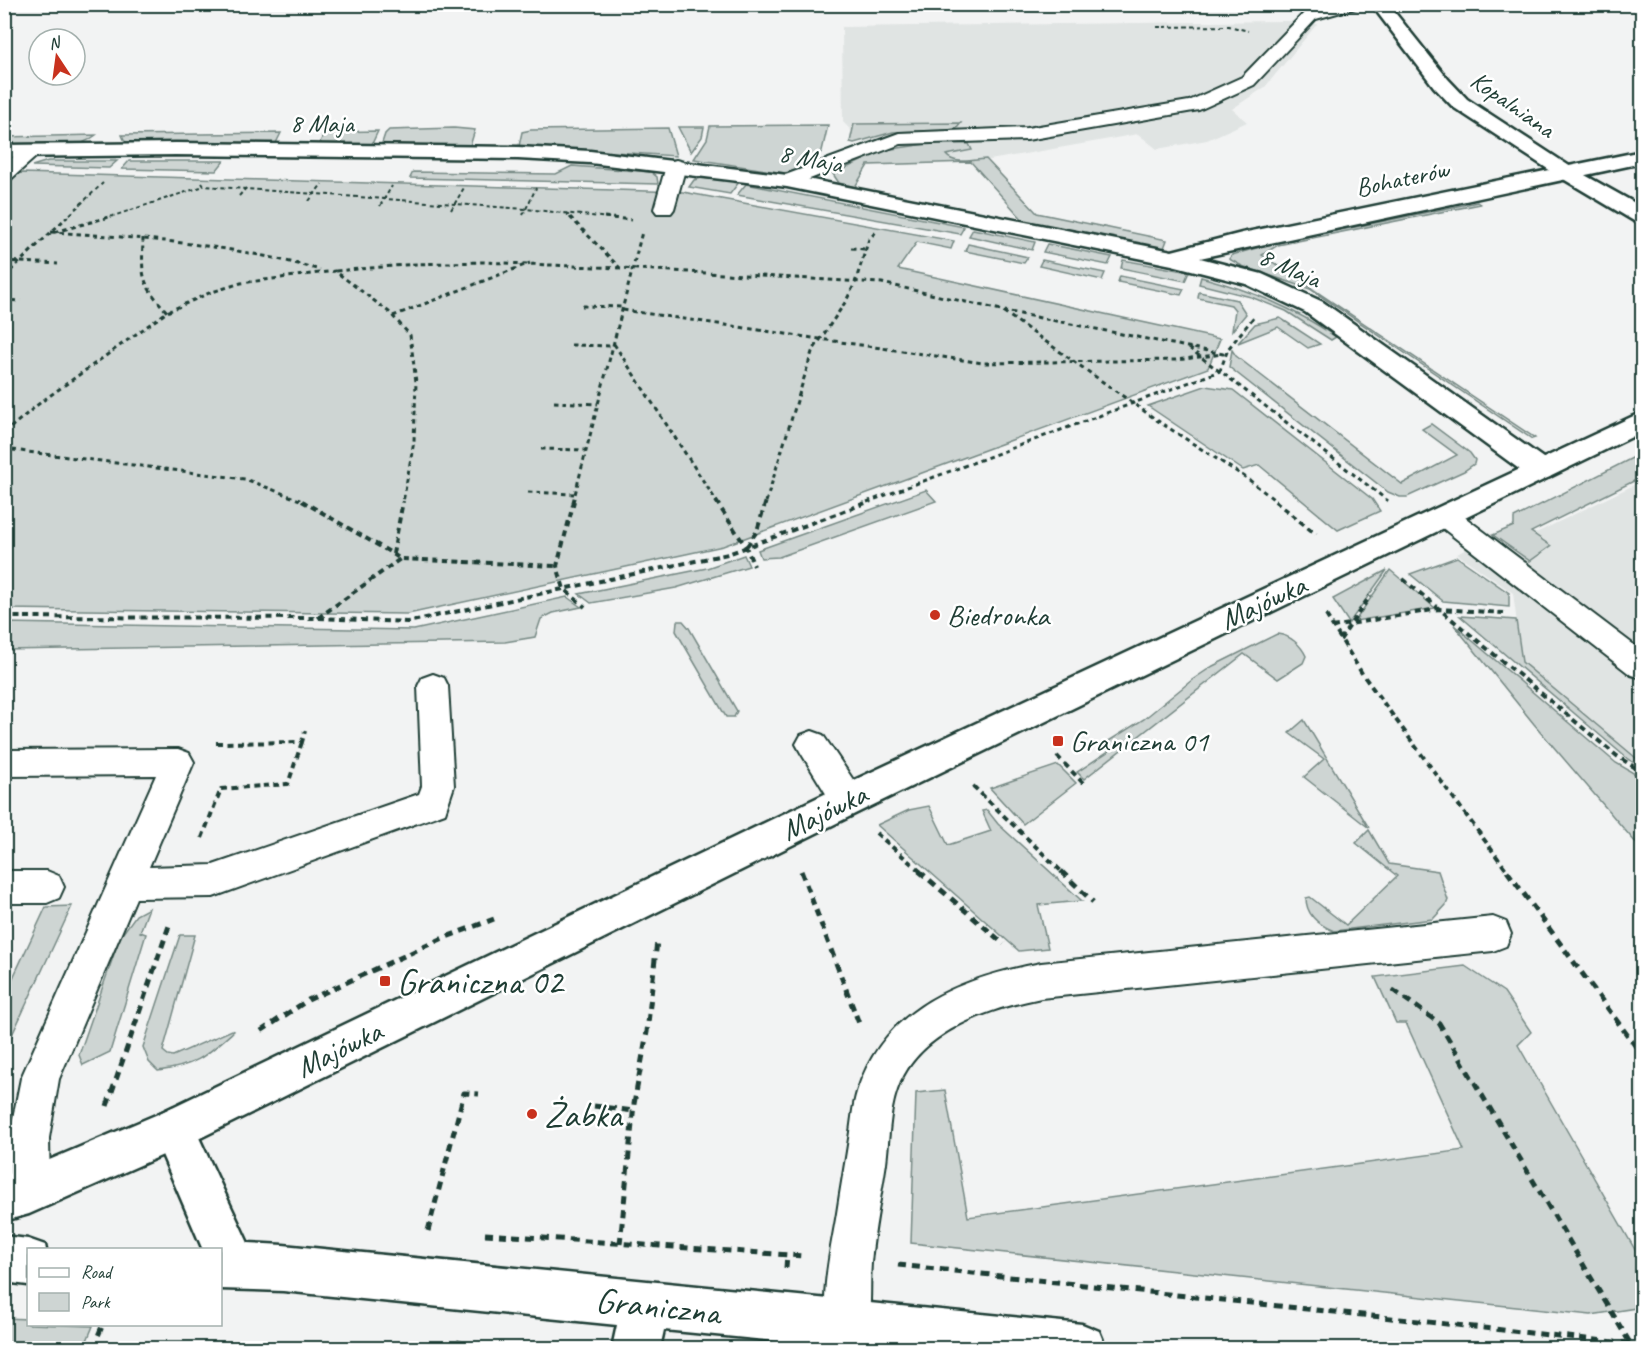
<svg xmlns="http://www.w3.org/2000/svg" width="1647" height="1353" viewBox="0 0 1647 1353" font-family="Caveat,sans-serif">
  <rect width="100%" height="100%" fill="#f2f3f3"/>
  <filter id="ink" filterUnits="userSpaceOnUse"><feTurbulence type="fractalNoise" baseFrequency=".0167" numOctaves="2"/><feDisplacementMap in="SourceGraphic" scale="12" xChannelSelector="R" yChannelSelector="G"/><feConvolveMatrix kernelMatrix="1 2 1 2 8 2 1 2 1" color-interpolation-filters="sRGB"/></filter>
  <g filter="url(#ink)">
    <g fill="#e0e4e3">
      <polygon points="1288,21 1317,24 1265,87 1232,109 1247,122 1207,140 1157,149 1138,134 990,160 879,159 843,122 842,27"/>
      <polygon points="1642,481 1642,763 1522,662 1513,593 1457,554 1493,535 1530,561 1537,554 1551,547 1534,534"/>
    </g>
    <g fill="#ced5d3" stroke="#768984" stroke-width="1.5">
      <polygon points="961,123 957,128 949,130 893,132 854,143 850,142 854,124"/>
      <polygon points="828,125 822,151 816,159 804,168 785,173 694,159 707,139 710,126"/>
      <polygon points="678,127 704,127 702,137 691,152"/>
      <polygon points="454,128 475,130 470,146 381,146 385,134 389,130"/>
      <polygon points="668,128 676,156 519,146 522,132 531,130"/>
      <polygon points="378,131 371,146 323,145 320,142 325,132"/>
      <polygon points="281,133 275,145 127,146 122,135"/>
      <path d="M96,135C73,154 33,147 5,147L4,137Z"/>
      <path d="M933,143L969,144L972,150L946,155C954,165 974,160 986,159L1037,213L1167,240L1164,248L1025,222L971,162L868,165L855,187L839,183L833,174L885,150Z"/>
      <polygon points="48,161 117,161 109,168 32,166"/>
      <polygon points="129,161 224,161 216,171 122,169"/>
      <polygon points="572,166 651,172 657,177 658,184 410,178 413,172 556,174"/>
      <polygon points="22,173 683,192 954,241 951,249 917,242 898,269 1220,339 1208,368 723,546 408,614 5,609 5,174"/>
      <polygon points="702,178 739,182 730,194 689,187 694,180"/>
      <polygon points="746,184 964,227 960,234 737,195"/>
      <polygon points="1477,202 1480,204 1278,245 1262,255 1535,438 1532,439 1310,289 1242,266 1229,259 1232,255 1267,245"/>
      <polygon points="973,229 1035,242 1032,250 969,236"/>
      <polygon points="968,244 1028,257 1024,263 965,251"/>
      <polygon points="1047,244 1112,257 1108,265 1043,252"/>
      <polygon points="1042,260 1105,273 1102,280 1039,266"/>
      <polygon points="1123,260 1189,272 1185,281 1121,268"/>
      <polygon points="1120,276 1184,289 1181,295 1118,282"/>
      <path d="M1201,277C1252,291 1292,307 1336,337L1331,340L1286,311L1251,297L1199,284Z"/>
      <polygon points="1199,292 1237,300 1246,314 1232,331 1235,310 1231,305 1198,298"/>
      <polygon points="1280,318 1320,344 1308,348 1278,327 1238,343 1255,324"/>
      <polygon points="1232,350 1236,356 1402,484 1457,455 1422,429 1431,424 1470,453 1475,460 1474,464 1464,471 1407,497 1400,497 1388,492 1229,367"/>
      <polygon points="1205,386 1233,390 1372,499 1380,511 1338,530 1259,465 1243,470 1148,406"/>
      <polygon points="1642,453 1642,477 1531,532 1551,546 1530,561 1493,535 1514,526 1514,518"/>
      <polygon points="926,490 936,501 779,557 761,558 758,550"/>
      <polygon points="744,555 749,566 676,588 591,603 579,594 707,568"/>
      <polygon points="1457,557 1509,593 1509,607 1443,601 1410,574"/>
      <polygon points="1387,570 1349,623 1333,599"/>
      <polygon points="1390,570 1435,608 1355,621"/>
      <polygon points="567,597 581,607 553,613 541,619 535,637 505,642 5,650 5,623 414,630"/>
      <polygon points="1460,616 1516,620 1522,662 1642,763 1642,767 1629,760"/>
      <polygon points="677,621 683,621 689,628 737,711 734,717 726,717 676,631"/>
      <polygon points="1454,625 1616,763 1642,778 1642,850 1534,724"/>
      <path d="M1277,634C1290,635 1301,645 1306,656L1303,663L1278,679L1244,654L1084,779L1077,772L1109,751L1104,744L1144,719L1192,680L1213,666Z"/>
      <polygon points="1304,720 1369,828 1304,777 1324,759 1289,733"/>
      <polygon points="1058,765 1076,783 1023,824 990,788"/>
      <polygon points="929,806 948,845 991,831 982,811 987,810 998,824 1082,901 1038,905 1048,948 1019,951 877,825 909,810"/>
      <path d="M1369,830L1389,864L1438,871L1448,900L1446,905L1433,919L1334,931C1319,925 1306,915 1306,898L1310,897L1346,925L1397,876L1356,843Z"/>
      <polygon points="72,906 5,1050 5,995 46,907"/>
      <polygon points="149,908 140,932 146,934 110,1052 83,1065 79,1055 120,937 136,915"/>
      <path d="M180,935H195L163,1051L168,1055L173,1056L232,1030L234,1031C206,1056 196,1066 158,1071L149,1062L143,1047Z"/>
      <polygon points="1465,966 1504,992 1531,1032 1518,1045 1642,1262 1642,1307 1591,1315 911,1243 916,1093 945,1090 968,1217 1464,1150 1406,1023 1396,1023 1375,977"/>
      <polygon points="4,1318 28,1319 28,1324 93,1326 84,1348 5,1348"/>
    </g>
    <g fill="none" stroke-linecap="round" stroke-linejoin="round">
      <g stroke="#1f3d34" stroke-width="4">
        <g id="service">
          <polygon points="1334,4 1361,4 1359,7 1316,19 1254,85 1199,110 1027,140 901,144 794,185 780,185 777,181 780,177 899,133 1027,128 1189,101 1242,77 1304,13"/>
          <polygon points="31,145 38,147 40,151 38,155 11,179 4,181 4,165 24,147"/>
          <polygon points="676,160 683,162 686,166 674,209 671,213 657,213 654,209 666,166 669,162"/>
          <polygon points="1445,507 1454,509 1642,651 1642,678 1631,675 1436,523 1432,516 1436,509"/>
          <polygon points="433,674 444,678 448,686 454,786 445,813 213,897 136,898 59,1079 49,1138 50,1191 44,1206 29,1212 14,1206 8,1191 9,1138 21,1078 156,775 4,776 4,750 178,749 189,753 194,762 149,867 213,865 419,794 422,786 418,686 422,678"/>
          <polygon points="812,731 823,735 860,790 864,800 860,810 848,814 836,810 801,753 796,744 801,735"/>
          <polygon points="4,871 47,871 59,876 64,887 59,898 47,903 4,903"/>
          <path d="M1493,917L1506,922L1511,934L1506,946L1493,951L1041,998C987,1009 917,1032 897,1090C889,1112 889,1140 886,1163C881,1196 874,1229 871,1263C869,1289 873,1315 863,1340L847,1346L831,1340C817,1305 831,1250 837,1213C841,1186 846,1159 850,1132C852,1119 853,1104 857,1092C884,1007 961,978 1041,963Z"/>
        </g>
      </g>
      <g stroke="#1f3d34" stroke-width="5">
        <g id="minor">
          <polygon points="176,143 518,147 590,151 787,175 1172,251 1242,233 1642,151 1642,163 1200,258 1262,274 1323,302 1550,463 1554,470 1550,477 1540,479 1530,477 1305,312 1246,284 1172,265 787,187 590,163 518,159 176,155 4,157 4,145"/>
          <polygon points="173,1107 188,1114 248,1243 283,1245 1082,1324 1099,1331 1106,1348 846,1348 664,1330 660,1348 612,1348 617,1325 283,1291 220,1289 220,1250 203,1250 151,1129 158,1114"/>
          <polygon points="4,1236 28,1239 45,1245 46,1250 28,1250 28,1285 4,1282"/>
        </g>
      </g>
      <g stroke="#1f3d34" stroke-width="5">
        <g id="tertiary">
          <polygon points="1371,4 1388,4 1448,79 1467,99 1574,169 1642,207 1642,223 1634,221 1560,177 1453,107 1434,87"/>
          <polygon points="1642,412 1642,432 861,811 188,1144 29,1214 4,1221 4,1175 28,1169 158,1114 835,789"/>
        </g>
      </g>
      <g stroke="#1f3d34" stroke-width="2" stroke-dasharray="4 3" stroke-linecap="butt">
        <polyline points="1157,27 1229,26 1248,31"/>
        <polyline points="202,183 204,186 526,209 619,219"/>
        <polyline points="239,196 246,188"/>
        <polyline points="309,201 322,184"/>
        <polyline points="380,206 392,186"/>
        <polyline points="451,210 465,186"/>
        <polyline points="566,213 572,219"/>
        <polyline points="523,215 536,188"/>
        <polyline points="65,219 103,183"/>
        <polyline points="104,219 204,186"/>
      </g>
      <g stroke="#1f3d34" stroke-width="3" stroke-dasharray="4.5 4" stroke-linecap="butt">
        <polyline points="570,217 620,268 882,283 1001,310 1161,423 1248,479 1277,502"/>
        <polyline points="604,217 632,220"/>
        <path d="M51,232C142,238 232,244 320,270"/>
        <polyline points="55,232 109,217"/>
        <path d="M143,238C142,278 140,281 167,312"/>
        <polyline points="851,248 865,249"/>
        <polyline points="4,261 58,264"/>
        <polyline points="336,271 416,264 482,262 619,268"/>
        <polyline points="4,277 67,217"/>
        <polyline points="4,300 21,301"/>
        <polyline points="582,306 623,307"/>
        <polyline points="623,310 983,363 1176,360 1223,354 1005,311"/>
        <polyline points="393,316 530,263"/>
        <polyline points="1253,318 1228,349 1220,371 1388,501"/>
        <polyline points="614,344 717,502"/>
        <polyline points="571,345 613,346"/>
        <polyline points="1189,348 1219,371"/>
        <polyline points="554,402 598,404"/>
        <polyline points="4,433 41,402 167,312 209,293 241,283 335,271 389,312 410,335 416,382 414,441 403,502"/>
        <polyline points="4,449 245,479 305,502"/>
        <polyline points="541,449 586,450"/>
        <polyline points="528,492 574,494"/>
        <polyline points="573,502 642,232"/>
        <polyline points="766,502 812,352 846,301 855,283 869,239 876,232"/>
        <polyline points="867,502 1220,371"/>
      </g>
      <g stroke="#1f3d34" stroke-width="4" stroke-dasharray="6 4.5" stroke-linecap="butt">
        <polyline points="302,501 393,554 403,501"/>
        <polyline points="574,501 557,566 564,589 585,607"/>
        <polyline points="716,501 746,547 754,566"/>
        <polyline points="1275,501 1316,534"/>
        <polyline points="747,546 757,531 766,501"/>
        <polyline points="393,554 400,559 557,566"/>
        <polyline points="1403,579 1617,756 1642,772"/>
        <polyline points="1326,615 1363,675 1508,872"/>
        <polyline points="4,617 317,618 407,622 728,554 871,501"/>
        <polyline points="318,618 400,559"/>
        <polyline points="1332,627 1439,609 1504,613"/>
        <polyline points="1340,640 1370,596"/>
        <polyline points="216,743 302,742 305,731"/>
        <polyline points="1057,756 1083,783"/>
        <polyline points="973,786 1062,872"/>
        <polyline points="876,833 921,872"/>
        <polyline points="202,838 221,789 288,784 302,742"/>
      </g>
      <g stroke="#1f3d34" stroke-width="5" stroke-dasharray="8 6" stroke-linecap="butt">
        <polyline points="801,871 860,1026"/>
        <polyline points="919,871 1004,944"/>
        <polyline points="1061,871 1093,902"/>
        <polyline points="1507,871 1642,1055"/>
        <polyline points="1393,990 1439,1023 1633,1348"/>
        <polyline points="261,1031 308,1000 441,939 494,919"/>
        <polyline points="107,1106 170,923"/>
        <polyline points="594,1106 633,1111"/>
        <polyline points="428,1231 464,1093 479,1094"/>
        <polyline points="485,1234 804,1256"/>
        <polyline points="620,1244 634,1104 647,1032 657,941"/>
        <polyline points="898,1265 1642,1345"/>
        <polyline points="786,1268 787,1254"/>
        <polyline points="93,1348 103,1324"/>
        <polyline points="458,1348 461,1337"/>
      </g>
      <use href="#service" fill="#fff" fill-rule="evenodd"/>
      <use href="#minor" fill="#fff" fill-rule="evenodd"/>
      <use href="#tertiary" fill="#fff" fill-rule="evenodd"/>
    </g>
  </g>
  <g fill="#c8321e" stroke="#fff" stroke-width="2">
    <circle cx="935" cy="615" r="6"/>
    <rect x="1052" y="735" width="12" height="12" rx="3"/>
    <rect x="379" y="975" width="12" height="12" rx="3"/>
    <circle cx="532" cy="1114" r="6"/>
  </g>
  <g text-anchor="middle" stroke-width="5" stroke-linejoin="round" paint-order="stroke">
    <g font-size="26" fill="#1f3d34" stroke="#fff">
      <text transform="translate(1513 104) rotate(35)" y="9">Kopalniana</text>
      <text transform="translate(322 123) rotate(1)" y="9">8 Maja</text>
      <text transform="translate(811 158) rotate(11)" y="9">8 Maja</text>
      <text transform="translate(1402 178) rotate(-12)" y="9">Bohaterów</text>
      <text transform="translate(1290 267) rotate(24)" y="9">8 Maja</text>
    </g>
    <g font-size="30" fill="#1f3d34" stroke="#fff">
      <text transform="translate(1263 602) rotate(-25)" y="10">Majówka</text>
      <text transform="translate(824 812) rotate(-26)" y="10">Majówka</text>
      <text transform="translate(339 1049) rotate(-26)" y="10">Majówka</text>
    </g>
    <g font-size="30" fill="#1f3d34" stroke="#fff" text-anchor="start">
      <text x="947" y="625">Biedronka</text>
      <text x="1070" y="751">Graniczna 01</text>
    </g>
    <g font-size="36" fill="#1f3d34" stroke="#fff" text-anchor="start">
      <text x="397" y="994">Graniczna 02</text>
      <text x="544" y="1127">Żabka</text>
    </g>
    <g font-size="36" fill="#1f3d34" stroke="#fff">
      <text transform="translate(658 1305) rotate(6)" y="13">Graniczna</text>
    </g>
  </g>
  <rect width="1647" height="1353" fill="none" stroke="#fff" stroke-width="24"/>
  <rect x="12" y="12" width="1623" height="1329" fill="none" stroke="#1f3d34" stroke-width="2" filter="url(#ink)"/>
  <rect x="27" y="1248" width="195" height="78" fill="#ffffff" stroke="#a5b1ae" stroke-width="1.5"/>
  <rect x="39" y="1268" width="30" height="9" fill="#ffffff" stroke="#a5b1ae" stroke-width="1.5"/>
  <text x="81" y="1278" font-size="18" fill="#1f3d34">Road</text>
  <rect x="39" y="1293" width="30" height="18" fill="#ced5d3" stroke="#a5b1ae" stroke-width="1.5"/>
  <text x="81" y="1308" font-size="18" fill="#1f3d34">Park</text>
  <g transform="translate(57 57) rotate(347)"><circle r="28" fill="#ffffff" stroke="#a5b1ae" stroke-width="1.5"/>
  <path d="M0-4.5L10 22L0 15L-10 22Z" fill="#c8321e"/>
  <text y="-9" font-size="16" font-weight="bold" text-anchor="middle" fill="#1f3d34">N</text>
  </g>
</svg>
